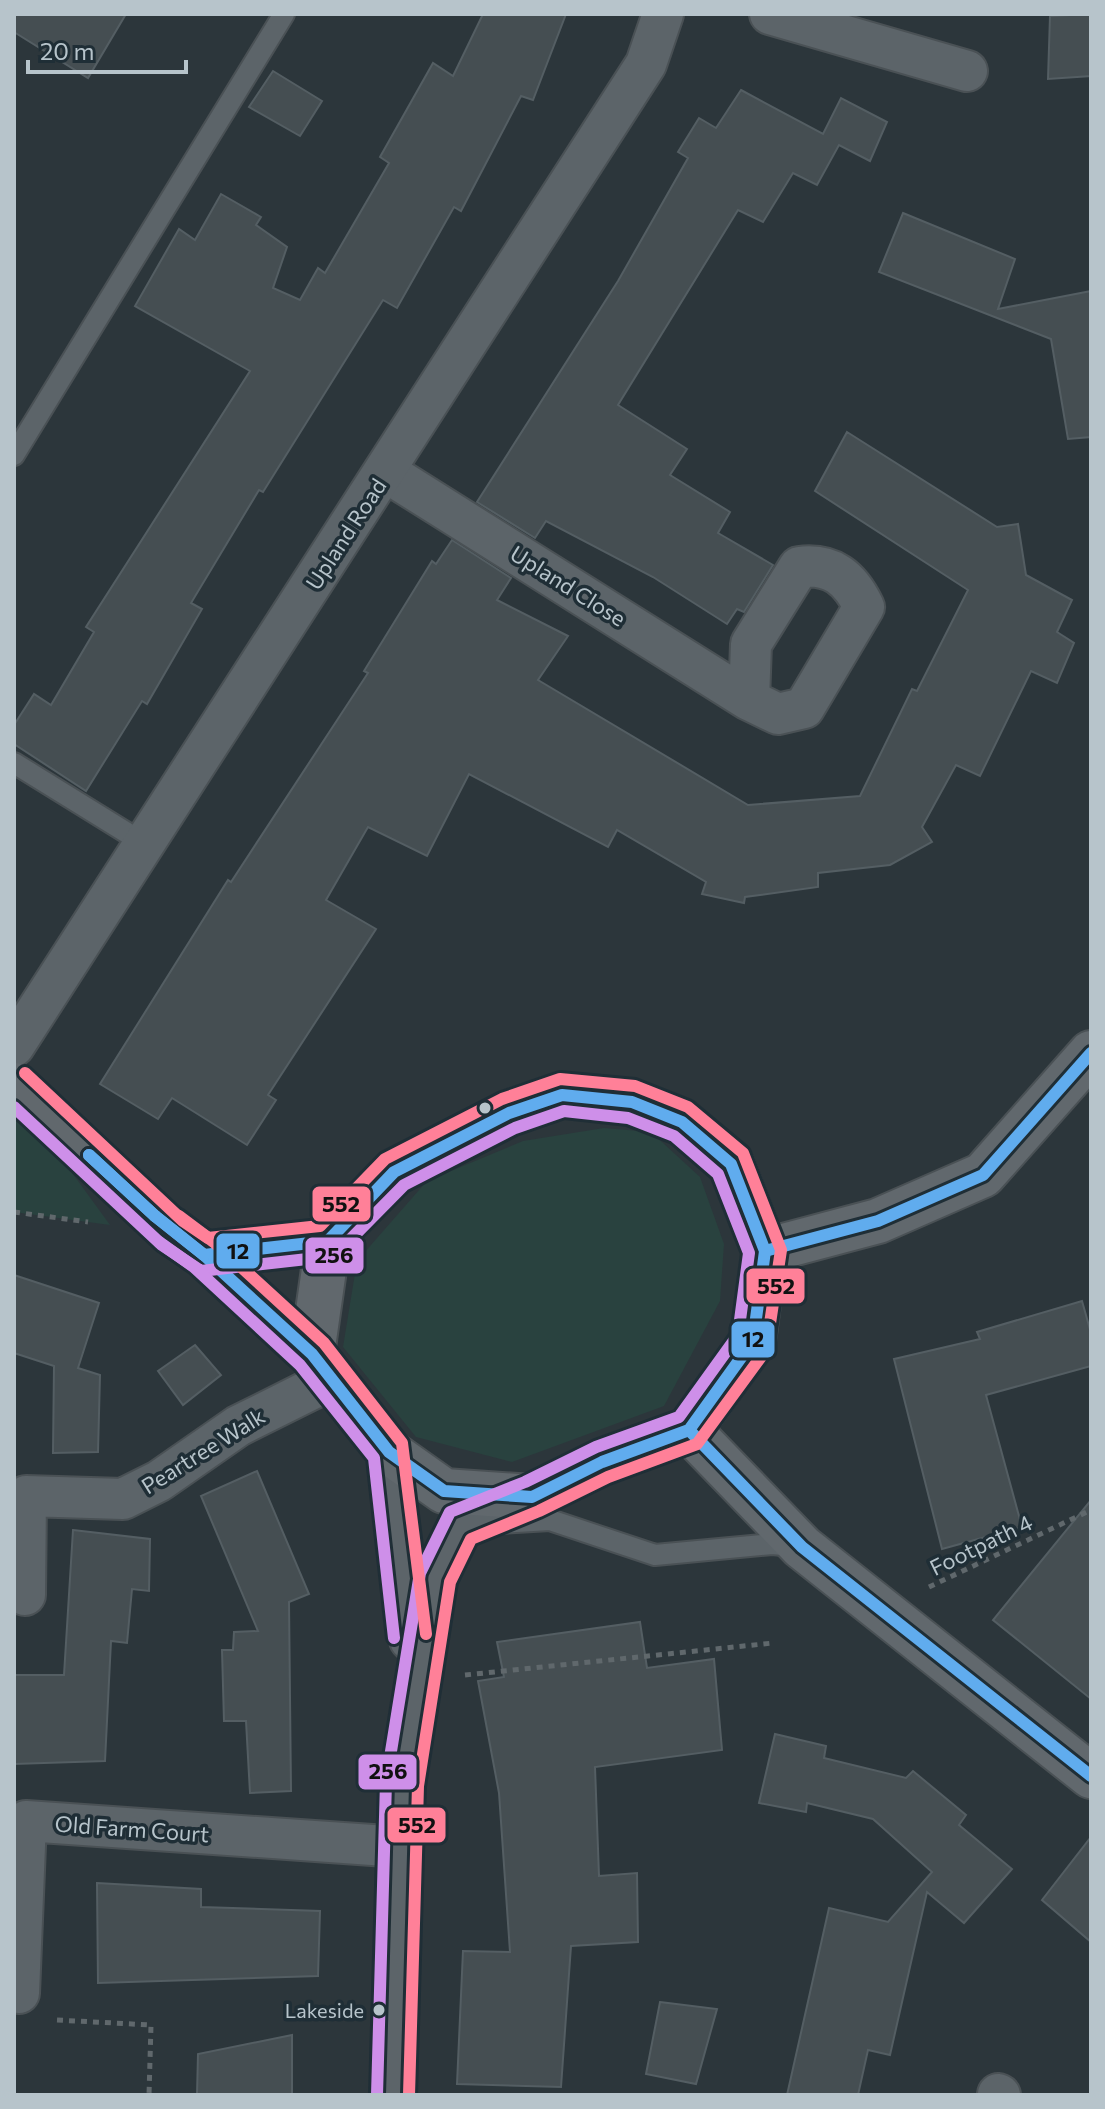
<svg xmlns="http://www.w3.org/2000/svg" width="1105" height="2109" viewBox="0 0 1105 2109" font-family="Commissioner,sans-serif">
  <rect width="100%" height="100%" fill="#2c363b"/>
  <g fill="#29423f">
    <polygon points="14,1093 110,1225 14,1212"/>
    <polygon points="604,1128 651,1132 700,1177 724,1244 720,1301 664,1406 512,1462 416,1437 343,1347 357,1261 427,1181 523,1141"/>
  </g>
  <g fill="#454e52" stroke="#545e63" stroke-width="2">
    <polygon points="14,14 126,14 88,78 14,32"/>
    <polygon points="483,14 566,14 533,100 521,96 461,211 454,207 397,308 383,300 263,492 259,490 191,603 202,609 147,704 142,701 86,791 14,744 14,725 34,694 51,705 94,632 86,627 250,371 135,306 179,229 195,240 221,194 261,217 256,225 287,247 273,288 300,300 318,268 325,273 389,163 380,157 433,63 453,76"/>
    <polygon points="1091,14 1091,76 1048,79 1050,16"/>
    <polygon points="273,71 322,101 300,136 249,107"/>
    <polygon points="741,90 823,134 841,98 887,122 870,161 839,145 817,185 793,173 763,222 738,210 618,405 687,449 670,475 730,512 718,533 773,565 744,612 737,609 727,624 653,577 546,521 535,538 477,502 618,281 688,158 678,152 699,118 716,128"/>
    <polygon points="903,213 1015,259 998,309 1091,291 1091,437 1068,439 1051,339 879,272"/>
    <polygon points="847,432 997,527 1018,524 1026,575 1072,600 1057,632 1074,643 1057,683 1031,671 980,776 956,765 922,827 932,842 890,865 818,873 818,887 745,897 744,903 702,894 706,882 617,830 608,847 469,774 427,856 368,827 326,900 376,929 268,1095 276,1100 247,1145 172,1098 158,1119 100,1084 228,880 231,882 368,673 364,671 432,561 436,564 452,540 511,578 497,600 568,636 538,680 748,805 860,796 912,689 917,691 968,590 815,491"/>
    <polygon points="14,1275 99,1303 78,1368 100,1375 98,1452 53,1453 54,1366 14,1353"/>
    <polygon points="1082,1301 1091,1333 1091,1366 986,1395 1022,1527 942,1549 894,1359 980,1339 977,1332"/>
    <polygon points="195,1345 221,1375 183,1405 158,1371"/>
    <polygon points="257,1471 309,1594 289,1602 291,1791 250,1793 246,1721 224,1721 222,1650 233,1650 234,1632 258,1631 201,1496"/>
    <polygon points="1091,1500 1091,1699 993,1620"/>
    <polygon points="73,1530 150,1539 149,1591 132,1589 127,1643 111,1641 105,1761 14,1764 14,1675 64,1675"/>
    <polygon points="640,1622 647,1668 714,1659 722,1750 595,1767 599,1876 637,1873 638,1942 571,1946 561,2087 457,2084 463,1951 510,1952 499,1793 478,1681 504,1677 497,1642"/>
    <polygon points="775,1734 826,1746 824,1758 906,1778 913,1771 966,1815 959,1825 1012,1869 964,1923 927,1892 890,2055 868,2050 858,2095 787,2095 829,1908 888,1922 932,1872 873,1819 807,1803 806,1812 759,1803"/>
    <polygon points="1091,1837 1091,1942 1042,1900"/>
    <polygon points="97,1883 201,1889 201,1907 320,1911 318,1976 98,1983"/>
    <polygon points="660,2002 717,2009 696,2084 646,2074"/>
    <polygon points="292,2035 292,2095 197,2095 198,2054"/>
  </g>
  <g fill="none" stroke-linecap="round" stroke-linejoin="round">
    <g stroke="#4a5155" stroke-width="24">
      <g id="lane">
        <polyline points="14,455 284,14"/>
        <polyline points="14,763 145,844"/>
        <polyline points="500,1523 550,1520 655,1555 772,1544 794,1546"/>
      </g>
    </g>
    <g stroke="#4a5155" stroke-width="44">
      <g id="street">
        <polyline points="770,14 967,71"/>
        <path d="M386,472L749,700L778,714L804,708L864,607C850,578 832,563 799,567L751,644L749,700"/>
        <polyline points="14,1046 646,64 663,14"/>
        <polyline points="389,1452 410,1640"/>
        <polyline points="25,1595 26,1496 123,1499 159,1481 238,1426 330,1380"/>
        <polyline points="19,1993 26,1821 401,1847"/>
        <polyline points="998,2094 1000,2095"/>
        <polyline points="393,2095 402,1785 435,1577 459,1526 532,1497"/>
      </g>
    </g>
    <g stroke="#4a5155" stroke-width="48">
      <g id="secondary">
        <polyline points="14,1085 173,1233 204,1255 312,1354 389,1452 444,1491 532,1497 602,1462 689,1430 753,1341 765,1251 731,1164 682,1122 632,1102 562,1095 509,1113 394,1172 328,1241 312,1354"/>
        <polyline points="765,1251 878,1221 983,1175 1091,1053"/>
        <polyline points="204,1255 328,1241"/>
        <polyline points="689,1430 802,1547 1091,1776"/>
      </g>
    </g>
    <g stroke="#60686c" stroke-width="5" stroke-dasharray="6 6" stroke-linecap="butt">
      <polyline points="14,1212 88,1222"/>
      <polyline points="929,1587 1091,1510"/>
      <polyline points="465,1675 773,1643"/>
      <polyline points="57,2020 151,2025 149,2095"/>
    </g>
    <use href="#lane" stroke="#5c6469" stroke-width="20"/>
    <use href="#street" stroke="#5c6469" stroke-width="40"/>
    <use href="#secondary" stroke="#61686d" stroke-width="44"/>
    <g stroke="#1f2e36" stroke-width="18">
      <g id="bus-1">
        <polygon points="562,1095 632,1102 682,1122 731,1164 765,1251 753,1341 689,1430 602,1462 532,1497 444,1491 389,1452 312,1354 204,1255 328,1241 394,1172 509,1113"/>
        <polyline points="89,1155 155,1216"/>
        <polyline points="89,1155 155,1216"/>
        <polyline points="155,1216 204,1255"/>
        <polyline points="155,1216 204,1255"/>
        <polyline points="765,1251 878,1221 983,1175 1091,1053"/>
        <polyline points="689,1430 802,1547 1091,1776"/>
      </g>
    </g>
    <g stroke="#1f2e36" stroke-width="18">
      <g id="bus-2">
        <polyline points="14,1107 162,1245 201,1271 334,1256 404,1185 515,1128 564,1111 628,1118 674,1136 718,1174 749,1253 738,1335 679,1417 596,1447 525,1482 450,1512 420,1573 386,1782 377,2095"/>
        <polyline points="159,1242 194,1267 300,1365 374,1458 394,1638"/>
      </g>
    </g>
    <g stroke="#1f2e36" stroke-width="18">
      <g id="bus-3">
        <polyline points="25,1073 183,1221 208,1238 320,1226 385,1159 502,1099 560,1079 635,1086 688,1107 743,1153 781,1250 766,1350 697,1444 608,1477 539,1511 471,1539 450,1582 418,1786 409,2095"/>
        <polyline points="179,1216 215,1243 324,1343 402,1443 426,1634"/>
      </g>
    </g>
    <use href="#bus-1" stroke="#60acee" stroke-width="12"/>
    <use href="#bus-2" stroke="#ce8fe9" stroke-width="12"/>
    <use href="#bus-3" stroke="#ff8098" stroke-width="12"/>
  </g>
  <g fill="#b7c4cb" stroke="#1f2e36" stroke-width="3">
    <circle cx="485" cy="1108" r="7"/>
    <circle cx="379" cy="2010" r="7"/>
  </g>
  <g text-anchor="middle" stroke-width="7" stroke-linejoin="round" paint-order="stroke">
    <g font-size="20" fill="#b7c4cb" stroke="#1f2e36" text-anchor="end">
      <text x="364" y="2018">Lakeside</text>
    </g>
    <g font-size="22" fill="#b7c4cb" stroke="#1f2e36">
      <text transform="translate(346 534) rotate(-57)" y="8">Upland Road</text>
      <text transform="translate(568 586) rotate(32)" y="8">Upland Close</text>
      <text transform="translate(203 1451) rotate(-32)" y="8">Peartree Walk</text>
      <text transform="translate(981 1545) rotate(-26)" y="8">Footpath 4</text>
      <text transform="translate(132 1829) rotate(4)" y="8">Old Farm Court</text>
    </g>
  </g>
  <g stroke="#1f2e36" stroke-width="3">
    <rect x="311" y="1185" width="61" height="38" rx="8" fill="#ff8098"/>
    <rect x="215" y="1232" width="46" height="38" rx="8" fill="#60acee"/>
    <rect x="304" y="1236" width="61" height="39" rx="8" fill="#ce8fe9"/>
    <rect x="745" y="1267" width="61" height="38" rx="8" fill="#ff8098"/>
    <rect x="730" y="1320" width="46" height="39" rx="8" fill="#60acee"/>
    <rect x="357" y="1753" width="61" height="38" rx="8" fill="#ce8fe9"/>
    <rect x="386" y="1806" width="61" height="38" rx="8" fill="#ff8098"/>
  </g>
  <g font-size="22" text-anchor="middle" font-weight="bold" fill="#111">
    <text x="341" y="1212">552</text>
    <text x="238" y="1259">12</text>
    <text x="334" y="1263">256</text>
    <text x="776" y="1294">552</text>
    <text x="753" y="1347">12</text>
    <text x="388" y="1779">256</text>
    <text x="417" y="1833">552</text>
  </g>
  <rect width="1105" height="2109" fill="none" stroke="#b7c4cb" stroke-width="32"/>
  <path d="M28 60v12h158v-12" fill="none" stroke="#b7c4cb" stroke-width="4"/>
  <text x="40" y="60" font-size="24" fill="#b7c4cb" stroke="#1f2e36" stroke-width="6" paint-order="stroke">20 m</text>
</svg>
